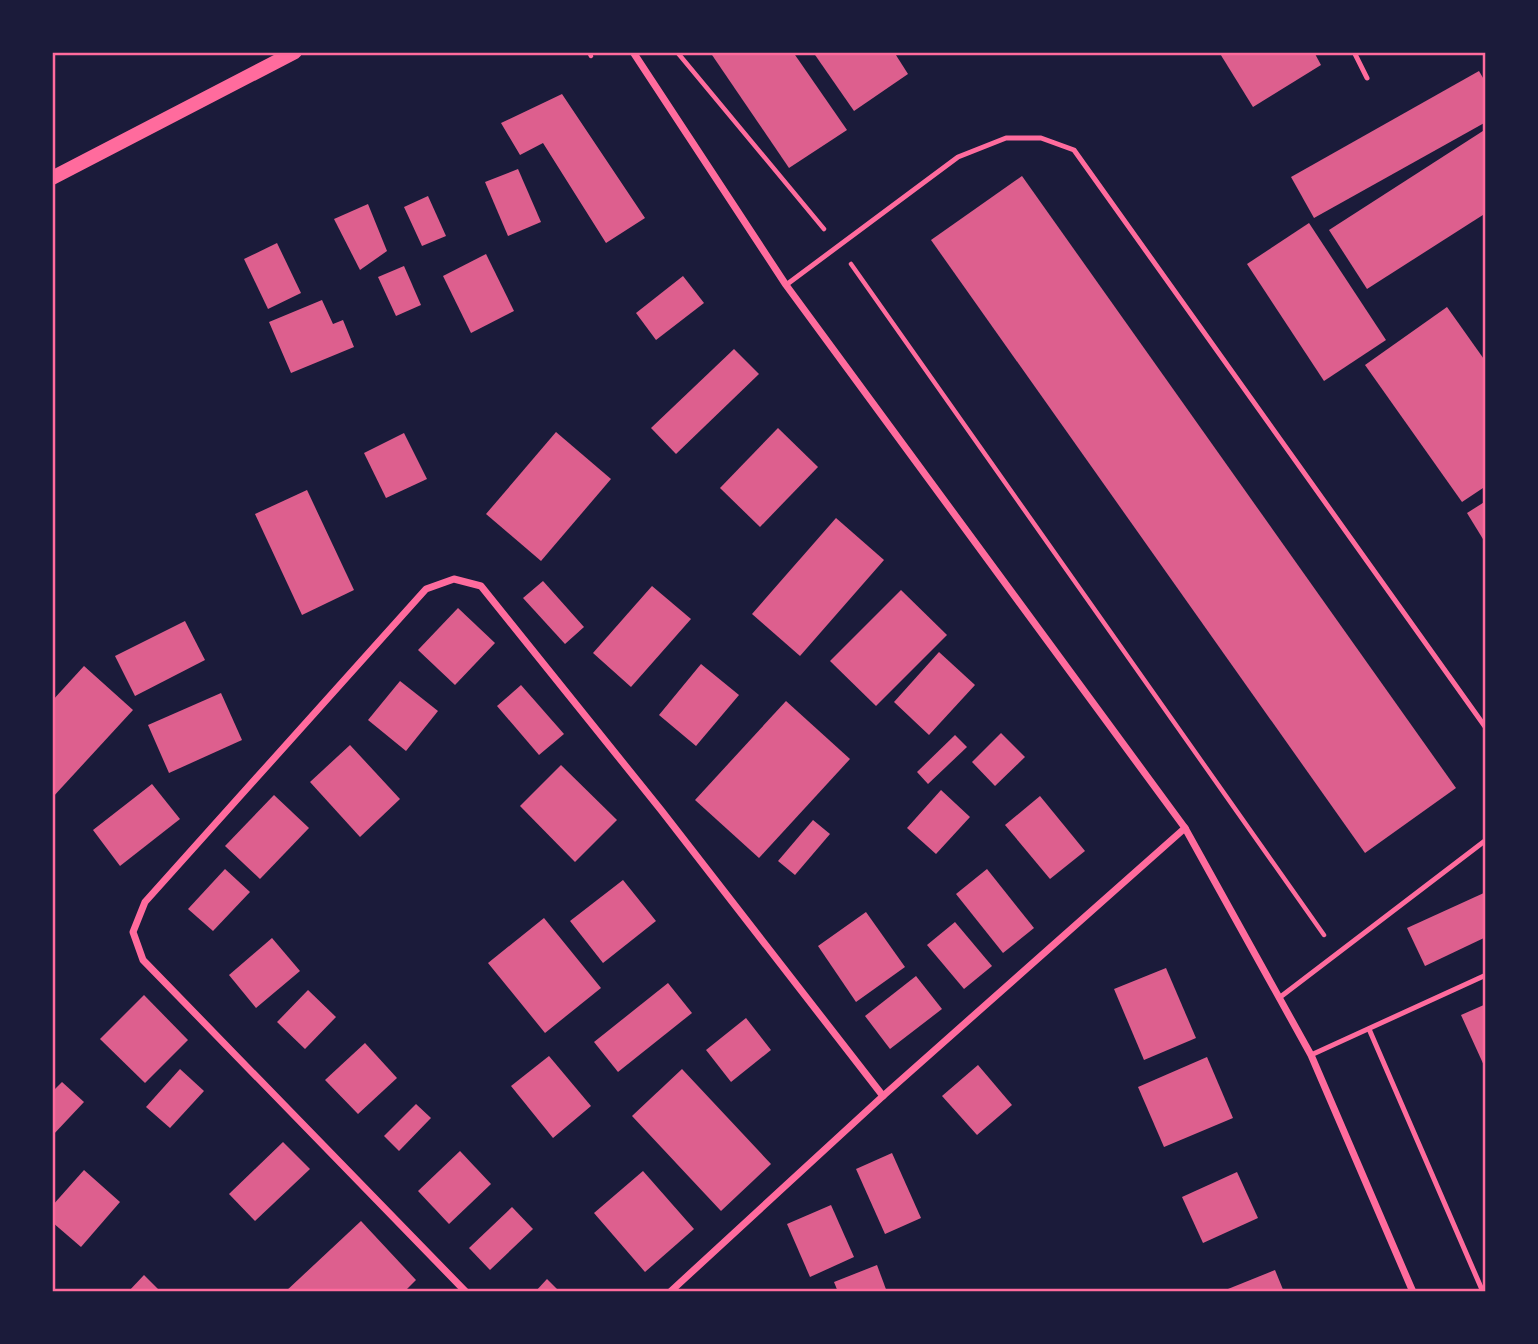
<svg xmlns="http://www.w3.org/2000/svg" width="1538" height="1344" viewBox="0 0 1538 1344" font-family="'Sofia Sans Condensed',sans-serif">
  <rect width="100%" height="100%" fill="#1b1b3a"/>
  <g fill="#dd5f8e">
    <polygon points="710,52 793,52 847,130 789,168"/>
    <polygon points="813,52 894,52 908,74 854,111"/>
    <polygon points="1219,52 1314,52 1321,65 1253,107"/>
    <polygon points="1479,71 1486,83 1486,122 1314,218 1291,177"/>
    <polygon points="562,94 645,218 606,243 543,143 520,155 501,123"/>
    <polygon points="1486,129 1486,213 1367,289 1329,230"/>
    <polygon points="518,169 541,222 508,236 485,182"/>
    <polygon points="1022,176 1456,788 1365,853 931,240"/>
    <polygon points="428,196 446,236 422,246 404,207"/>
    <polygon points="368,204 387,251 360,270 334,219"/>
    <polygon points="1309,223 1386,340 1324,381 1247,264"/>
    <polygon points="277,243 301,293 268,309 244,259"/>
    <polygon points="486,254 514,311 471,333 443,276"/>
    <polygon points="404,266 421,305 396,316 378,277"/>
    <polygon points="683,276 704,303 656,340 636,313"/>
    <polygon points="322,300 333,324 343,320 354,347 291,373 269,322"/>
    <polygon points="1447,307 1486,362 1486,486 1462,502 1365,365"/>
    <polygon points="734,349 759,374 676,454 651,428"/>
    <polygon points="778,428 818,467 760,527 720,488"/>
    <polygon points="556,432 611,479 541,561 486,514"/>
    <polygon points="404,433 427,479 386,498 364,453"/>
    <polygon points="307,490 354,590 302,615 255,514"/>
    <polygon points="1486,501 1486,544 1467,513"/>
    <polygon points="836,518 884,560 800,656 752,614"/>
    <polygon points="543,581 584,627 565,644 523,598"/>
    <polygon points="652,586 691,619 631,687 593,653"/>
    <polygon points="901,590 947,635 876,706 830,661"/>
    <polygon points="458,608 495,643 455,685 418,650"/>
    <polygon points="185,621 205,660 135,696 115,656"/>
    <polygon points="939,652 975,685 929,735 894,702"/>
    <polygon points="701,664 739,695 696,746 659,715"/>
    <polygon points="84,666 133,710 52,798 52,701"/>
    <polygon points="400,681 438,711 406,751 368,720"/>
    <polygon points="521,685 564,734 539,755 497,706"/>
    <polygon points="221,693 242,740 169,773 148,725"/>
    <polygon points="786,701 850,759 759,858 695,800"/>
    <polygon points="1001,733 1025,757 995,786 972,762"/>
    <polygon points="955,735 967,747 928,784 917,772"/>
    <polygon points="350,745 400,799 360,837 310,782"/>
    <polygon points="561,765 617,820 575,862 520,806"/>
    <polygon points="152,784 180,819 120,866 93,830"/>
    <polygon points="941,790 970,817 936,854 907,828"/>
    <polygon points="274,795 309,828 260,879 225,846"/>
    <polygon points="1040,796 1085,851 1050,879 1005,825"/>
    <polygon points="813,820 830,834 795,875 778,861"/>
    <polygon points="225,869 250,892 213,931 188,909"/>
    <polygon points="987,869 1034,928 1003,953 956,894"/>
    <polygon points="623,880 656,921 603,963 570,921"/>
    <polygon points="1486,892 1486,937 1425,966 1407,928"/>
    <polygon points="866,912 905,967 856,1002 818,946"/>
    <polygon points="544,918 601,988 545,1033 488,963"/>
    <polygon points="955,922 992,966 964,989 927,945"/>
    <polygon points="272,938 300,971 256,1008 229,975"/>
    <polygon points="1166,968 1196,1038 1144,1060 1114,989"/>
    <polygon points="916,976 942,1009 890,1049 865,1016"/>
    <polygon points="668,983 692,1013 618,1072 594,1042"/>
    <polygon points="308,990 336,1017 305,1049 277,1022"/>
    <polygon points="144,995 188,1040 145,1083 100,1039"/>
    <polygon points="1486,1004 1486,1070 1461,1015"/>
    <polygon points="746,1018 771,1050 731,1082 706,1050"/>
    <polygon points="365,1043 397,1078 358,1114 325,1080"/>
    <polygon points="549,1056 591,1106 553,1138 511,1086"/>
    <polygon points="1207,1057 1233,1118 1164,1147 1138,1087"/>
    <polygon points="978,1065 1012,1105 977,1135 942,1096"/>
    <polygon points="180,1069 204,1091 170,1128 146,1107"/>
    <polygon points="682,1069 771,1164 721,1211 632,1116"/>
    <polygon points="62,1082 84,1102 52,1136 52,1092"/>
    <polygon points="416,1104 431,1118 399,1151 384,1136"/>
    <polygon points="283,1142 310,1169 255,1221 229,1194"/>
    <polygon points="460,1151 491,1184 449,1224 418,1191"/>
    <polygon points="892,1153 921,1218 885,1234 856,1169"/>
    <polygon points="84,1170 120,1202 81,1247 52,1222 52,1206"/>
    <polygon points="643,1171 694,1229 645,1272 594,1213"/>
    <polygon points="1237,1172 1258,1218 1203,1243 1182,1197"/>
    <polygon points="831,1205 854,1257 810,1277 787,1224"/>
    <polygon points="512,1207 533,1229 490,1270 469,1248"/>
    <polygon points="361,1221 416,1280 404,1292 285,1292"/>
    <polygon points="877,1265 887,1292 838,1292 834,1282"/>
    <polygon points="1275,1270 1284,1292 1223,1292 1223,1291"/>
    <polygon points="144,1275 161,1292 128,1292"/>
    <polygon points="547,1279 560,1292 535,1292"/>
  </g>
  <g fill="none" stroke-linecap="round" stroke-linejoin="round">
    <g stroke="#ff6b9d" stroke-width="4.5">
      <polyline points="589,52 591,56"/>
      <polyline points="677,52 824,229"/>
      <polyline points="851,264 1324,935"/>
    </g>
    <g stroke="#ff6b9d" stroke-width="5">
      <polyline points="1354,52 1367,78"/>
      <polyline points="786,285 958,157 1006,138 1041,138 1074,150 1486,728"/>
      <polyline points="1279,998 1486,840"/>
      <polyline points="1369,1029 1483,1292"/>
      <polyline points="1311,1055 1486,975"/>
    </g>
    <g stroke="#ff6b9d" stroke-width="7">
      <polyline points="633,52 786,285 1185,828 1311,1055 1413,1292"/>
      <polyline points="466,1292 143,960 133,932 145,902 426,589 454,579 481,586 661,810 883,1096"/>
      <polyline points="670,1292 883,1096 1185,828"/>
    </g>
    <polyline stroke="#ff6b9d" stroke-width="14" points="52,178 295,52"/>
  </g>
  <rect width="1538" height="1344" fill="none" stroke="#1b1b3a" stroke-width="108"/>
  <rect x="54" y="54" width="1430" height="1236" fill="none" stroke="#ff6b9d" stroke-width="2.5"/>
</svg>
